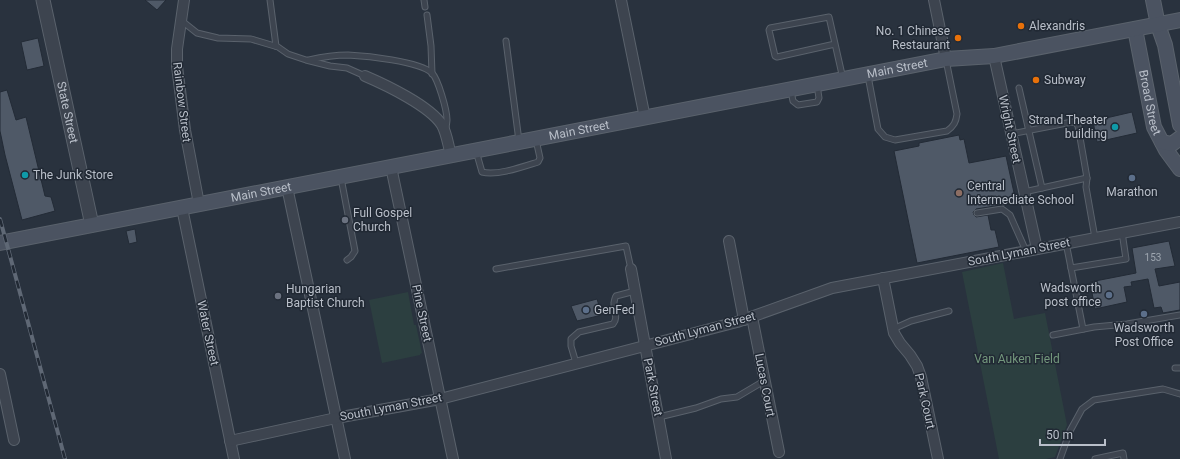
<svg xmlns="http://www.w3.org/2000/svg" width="1180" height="459" viewBox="0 0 1180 459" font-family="Roboto,sans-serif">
  <rect width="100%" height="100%" fill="#29323e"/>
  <g fill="#2c3f40">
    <polygon points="1003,263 1014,319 1045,313 1067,425 1055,457 1046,459 999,459 962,272"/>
    <polygon points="408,292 414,325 416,325 422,353 420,354 420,355 382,363 369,300"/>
  </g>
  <g fill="#4f5967" stroke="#232b36">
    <polygon points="145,0 166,0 157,10"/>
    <polygon points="38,38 44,66 27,70 21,42"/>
    <polygon points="7,90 16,120 26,117 45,196 51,197 55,211 22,220 5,155 0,131 0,92"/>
    <polygon points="1132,112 1137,133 1097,142 1093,121"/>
    <polygon points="959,135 960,140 964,139 969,163 1006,156 1016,202 1005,204 1005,207 1001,205 976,209 973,212 974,215 976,217 988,215 991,230 995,230 999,247 917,263 894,151 919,146 919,143"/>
    <polygon points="135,229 137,242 129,244 126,231"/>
    <polygon points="1169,241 1175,266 1155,269 1159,286 1180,282 1180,310 1163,313 1161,307 1154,308 1148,279 1131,282 1132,286 1124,287 1127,302 1095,309 1090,282 1136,273 1132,248"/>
    <polygon points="597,299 602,315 577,321 571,306"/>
  </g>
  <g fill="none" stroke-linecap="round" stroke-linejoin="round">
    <g stroke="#5a626c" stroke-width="7">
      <g id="service">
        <polyline points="270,0 276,46"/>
        <polyline points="424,0 425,7"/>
        <polyline points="427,15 431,46 432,74"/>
        <polyline points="182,21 197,33 218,38 251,39 278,47 288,54 306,60 330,66 347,68 365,76"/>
        <polyline points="506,41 519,141"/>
        <polyline points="835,44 777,57 775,56 769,30 770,28 829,17 843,79"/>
        <path d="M309,60C322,57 335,55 348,55C366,56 419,61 432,73C438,79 447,110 447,120C447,122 446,126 446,129"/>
        <path d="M868,76L878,129L885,137L895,140L947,131C954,126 956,122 957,114L946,60"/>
        <polyline points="1019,88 1042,188"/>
        <polyline points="791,91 793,101 798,105 817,102 819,98 817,85"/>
        <polyline points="1011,134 1072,122 1076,123 1078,126 1087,178 1086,187 1095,238"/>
        <path d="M476,151L482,172C497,176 522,167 538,162L540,158L536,140"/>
        <polyline points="341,178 355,251 351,257 347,260"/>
        <polyline points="1024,192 1087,178"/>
        <polyline points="977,213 1002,209 1010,215 1026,251"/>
        <polyline points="1066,243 1071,268"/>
        <polyline points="496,269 626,246 631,269"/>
        <polyline points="893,329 911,321 949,311"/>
        <polyline points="1083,329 1071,268 1126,259 1122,232"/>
        <polyline points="1053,335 1094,327 1127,324 1180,315"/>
        <path d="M576,363L571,346V339L579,332L613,324C619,317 613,311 614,303C614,302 615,297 616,296L635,291"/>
        <polyline points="1175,368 1180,368"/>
        <polyline points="659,417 696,408 721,399 737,397 764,381"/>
        <polyline points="1060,459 1070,431 1082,409 1094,400 1163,389 1180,394"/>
        <polyline points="1095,459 1123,453 1124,459"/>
      </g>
    </g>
    <g stroke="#5a626c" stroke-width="12">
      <g id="minor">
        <polyline points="184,0 177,49 177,66 185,130 199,204"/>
        <polyline points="621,0 645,118"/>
        <polyline points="934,0 946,59"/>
        <polyline points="994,56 1037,249"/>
        <path d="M365,76C386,85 430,106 442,125C447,134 448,145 451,155"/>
        <polyline points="391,167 453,459"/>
        <polyline points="287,187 345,459"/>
        <polyline points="182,208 234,459"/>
        <polyline points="729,241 744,320"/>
        <polyline points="631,269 666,459"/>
        <polyline points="883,278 894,333 900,343 910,355 917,366 921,377 938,459"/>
        <polyline points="752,317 779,452"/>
        <polyline points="0,374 14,440"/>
        <polyline points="230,441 336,418 440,399 737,322 832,288 1180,222"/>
      </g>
    </g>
    <g stroke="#5a626c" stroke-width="15">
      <g id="tertiary">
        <path id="s1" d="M43,0L92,225"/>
      </g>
    </g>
    <g stroke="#5a626c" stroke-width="16">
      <g id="secondary">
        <polyline points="1153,0 1158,25 1165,45 1180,125"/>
        <path id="s2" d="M1135,29L1154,127L1166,150L1180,169"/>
        <polyline points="1162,142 1172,144 1180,138"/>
        <path id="s3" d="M0,243L946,59L994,56L1180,20"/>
      </g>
    </g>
    <use href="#service" stroke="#3d444f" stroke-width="5"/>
    <use href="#minor" stroke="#3d444f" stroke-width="10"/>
    <use href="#tertiary" stroke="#3d444f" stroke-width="13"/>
    <use href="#secondary" stroke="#4b5361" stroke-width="14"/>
    <g stroke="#5f6875" stroke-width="4">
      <polyline id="rail" points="0,219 65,459"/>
    </g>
    <use href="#rail" stroke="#212934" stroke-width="2.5" stroke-dasharray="8" stroke-linecap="butt"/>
  </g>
  <g fill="#e8710a" stroke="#212934" stroke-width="1.5">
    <circle cx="1021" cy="26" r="4"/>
    <circle cx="958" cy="38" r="4"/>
    <circle cx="1036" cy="80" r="4"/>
  </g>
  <g fill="#0f9aa8" stroke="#212934" stroke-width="1.5">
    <circle cx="1115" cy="127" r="4"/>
    <circle cx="25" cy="175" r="4"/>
  </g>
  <g fill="#5c6f8a" stroke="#212934" stroke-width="1.5">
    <circle cx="1132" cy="178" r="4"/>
    <circle cx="1109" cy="295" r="4"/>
    <circle cx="586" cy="310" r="4"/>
    <circle cx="1144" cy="314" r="4"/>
  </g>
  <circle fill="#8d6e63" stroke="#212934" stroke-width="1.5" cx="959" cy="193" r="4"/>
  <g fill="#6b7280" stroke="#212934" stroke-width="1.5">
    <circle cx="345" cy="220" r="4"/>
    <circle cx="278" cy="296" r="4"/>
  </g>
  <g text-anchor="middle" stroke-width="3" stroke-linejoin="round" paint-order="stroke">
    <g font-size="10" fill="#9ea6b0">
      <text x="1153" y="261">153</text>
    </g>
    <g font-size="12" fill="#b9bfc9" stroke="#212934" text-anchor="start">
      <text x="1029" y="30">Alexandris</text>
      <text x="950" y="35" text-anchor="end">No. 1 Chinese<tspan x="950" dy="14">Restaurant</tspan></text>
      <text x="1044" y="84">Subway</text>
      <text x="1107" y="124" text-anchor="end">Strand Theater<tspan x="1107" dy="14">building</tspan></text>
      <text x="33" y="179">The Junk Store</text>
      <text x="967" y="190">Central<tspan x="967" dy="14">Intermediate School</tspan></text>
      <text x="1132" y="196" text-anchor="middle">Marathon</text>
      <text x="353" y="217">Full Gospel<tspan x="353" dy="14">Church</tspan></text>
      <text x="1101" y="292" text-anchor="end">Wadsworth<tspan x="1101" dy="14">post office</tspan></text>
      <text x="286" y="293">Hungarian<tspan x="286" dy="14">Baptist Church</tspan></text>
      <text x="594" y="314">GenFed</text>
      <text x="1144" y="332" text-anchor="middle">Wadsworth<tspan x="1144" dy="14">Post Office</tspan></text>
    </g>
    <g font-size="12" fill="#b9bfc9" stroke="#212934">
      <text dy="4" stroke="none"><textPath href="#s3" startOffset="914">Main Street</textPath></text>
      <text transform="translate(182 102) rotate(83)" y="4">Rainbow Street</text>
      <text dy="4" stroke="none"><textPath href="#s2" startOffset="75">Broad Street</textPath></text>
      <text dy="4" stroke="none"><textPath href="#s1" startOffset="115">State Street</textPath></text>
      <text transform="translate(1010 129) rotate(78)" y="4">Wright Street</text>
      <text dy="4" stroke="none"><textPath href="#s3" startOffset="590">Main Street</textPath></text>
      <text dy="4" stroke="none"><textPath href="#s3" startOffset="266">Main Street</textPath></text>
      <text transform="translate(1019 252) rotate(-11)" y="4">South Lyman Street</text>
      <text transform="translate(422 313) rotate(78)" y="4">Pine Street</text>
      <text transform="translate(705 329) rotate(-15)" y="4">South Lyman Street</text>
      <text transform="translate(208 333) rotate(78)" y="4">Water Street</text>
      <text transform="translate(765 385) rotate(79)" y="4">Lucas Court</text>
      <text transform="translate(653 387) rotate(79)" y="4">Park Street</text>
      <text transform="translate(925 401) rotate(77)" y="4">Park Court</text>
      <text transform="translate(391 407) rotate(-11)" y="4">South Lyman Street</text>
    </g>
    <g font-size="12" fill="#73977c" stroke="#212934">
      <text x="1017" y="363">Van Auken Field</text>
    </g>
  </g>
  <path d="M1040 439v6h65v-6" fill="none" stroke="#b9bfc9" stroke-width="2"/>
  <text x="1046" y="439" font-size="12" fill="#b9bfc9" stroke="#212934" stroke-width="3" paint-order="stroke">50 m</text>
</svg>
